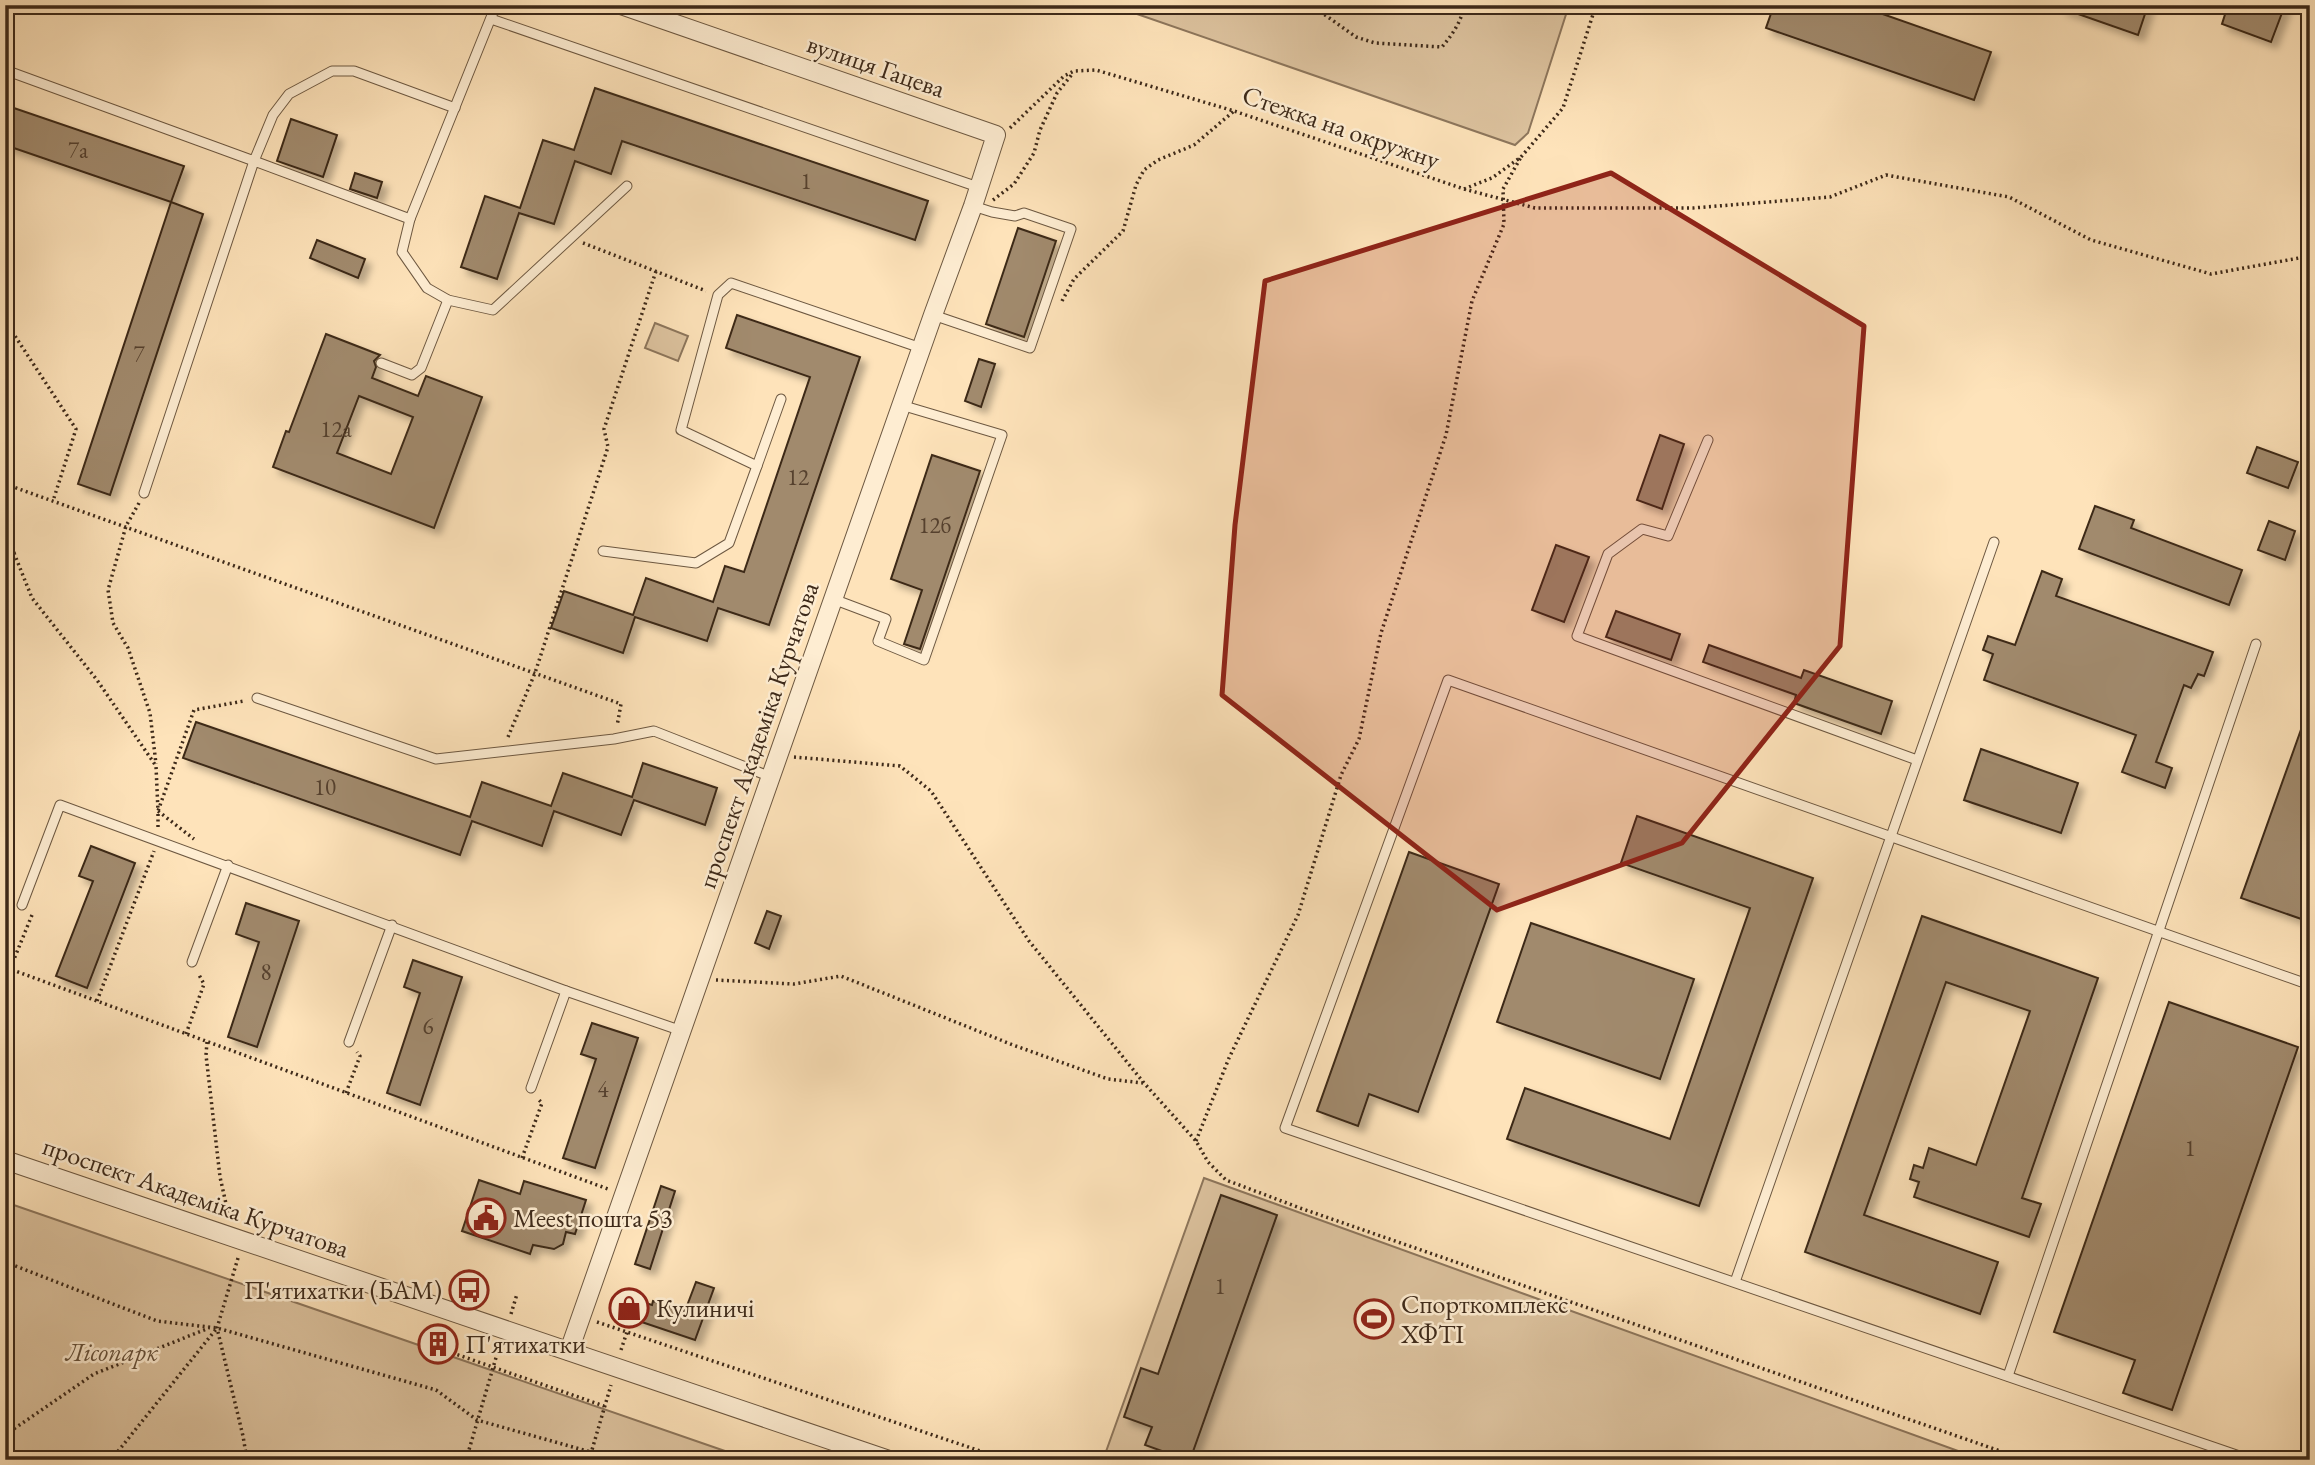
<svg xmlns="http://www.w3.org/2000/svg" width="2315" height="1465" viewBox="0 0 2315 1465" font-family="'EB Garamond',serif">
  <defs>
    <filter id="shadow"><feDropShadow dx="6" dy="6" stdDeviation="3.5" flood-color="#0004"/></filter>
  </defs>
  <rect width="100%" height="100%" fill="#fee3ba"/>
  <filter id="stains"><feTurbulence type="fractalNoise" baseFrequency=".00286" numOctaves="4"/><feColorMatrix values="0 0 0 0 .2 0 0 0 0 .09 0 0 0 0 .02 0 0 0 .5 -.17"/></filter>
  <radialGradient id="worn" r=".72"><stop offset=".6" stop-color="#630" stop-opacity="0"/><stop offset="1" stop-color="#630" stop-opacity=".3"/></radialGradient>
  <g fill="#ddc39f" stroke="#8d765c" stroke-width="2">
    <polygon points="1111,5 1569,5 1528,133 1515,145"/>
    <polygon points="655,323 688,336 678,361 645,348"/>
    <polygon points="1204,1178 1983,1460 1103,1460"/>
    <polygon points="5,1202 725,1451 752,1460 5,1460"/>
  </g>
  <g fill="#a18a6d" stroke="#3d2919" stroke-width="2" fill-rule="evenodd" filter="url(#shadow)">
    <polygon points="1774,5 1857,5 1991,52 1974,100 1766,28"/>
    <polygon points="2061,5 2148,5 2138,35 2061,8"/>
    <polygon points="2228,5 2285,5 2271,42 2222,24"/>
    <polygon points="595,88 928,201 915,240 622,141 611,174 575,161 554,224 519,213 497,279 461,267 485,196 520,208 543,140 574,150"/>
    <polygon points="5,105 184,166 171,202 5,145"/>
    <polygon points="291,119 337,135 323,177 277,161"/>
    <polygon points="355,173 382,182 377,198 350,189"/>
    <polygon points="171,202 203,214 110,495 78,484"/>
    <polygon points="1018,228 1056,241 1024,337 986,324"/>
    <polygon points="317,240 365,259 358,278 310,258"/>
    <polygon points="737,315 860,357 769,625 718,608 707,641 635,617 623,653 551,628 564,591 633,615 646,578 713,602 725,566 744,572 810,377 726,348"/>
    <path d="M326,334L380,355L374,361L376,367L372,378L418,396L426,376L482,397L434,528L273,467L286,431L289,432ZM359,396L413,417L391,474L337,453Z"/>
    <polygon points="979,359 995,364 981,407 965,401"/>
    <polygon points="1660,435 1684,444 1662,509 1637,500"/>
    <polygon points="2257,447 2298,462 2288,488 2247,473"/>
    <polygon points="932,455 980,471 920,649 904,644 922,590 891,579"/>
    <polygon points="2095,506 2134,520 2131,528 2242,570 2229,605 2079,549"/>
    <polygon points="2269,521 2295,531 2285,560 2258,550"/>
    <polygon points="1556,545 1589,557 1564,622 1532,610"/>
    <polygon points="2042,571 2062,579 2056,596 2213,652 2204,676 2198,674 2191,688 2184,685 2156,762 2172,768 2165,788 2122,772 2136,735 1984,680 1993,654 1983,650 1988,636 2015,645"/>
    <polygon points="1616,611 1680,634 1671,660 1606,637"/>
    <polygon points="1709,645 1801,678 1804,670 1892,701 1881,734 1794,703 1796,695 1703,662"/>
    <polygon points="2308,710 2310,710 2310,922 2241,898"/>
    <polygon points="196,722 470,817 482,782 551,806 563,773 632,797 643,763 717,788 705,825 634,800 621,835 554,811 542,846 472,821 460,855 183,758"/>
    <polygon points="1981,749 2078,783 2061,833 1964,800"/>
    <polygon points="1637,816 1813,878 1699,1206 1507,1139 1525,1088 1670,1139 1750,908 1621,863"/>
    <polygon points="91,846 135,863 87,988 56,976 93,881 79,876"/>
    <polygon points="1409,852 1499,884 1418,1112 1369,1094 1358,1126 1317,1111"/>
    <polygon points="246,903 299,921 257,1047 228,1037 259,942 236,934"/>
    <polygon points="767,911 781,916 769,949 755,943"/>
    <polygon points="1922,916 2098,978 2022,1198 2041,1204 2029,1237 1914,1197 1919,1182 1910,1179 1914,1165 1923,1168 1929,1148 1976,1165 2030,1011 1946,982 1864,1215 1998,1262 1980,1314 1805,1252"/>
    <polygon points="1531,923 1694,979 1660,1079 1497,1022"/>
    <polygon points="413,960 462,977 420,1105 387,1093 420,993 404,987"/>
    <polygon points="2169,1002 2298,1047 2172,1410 2123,1393 2135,1360 2054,1332"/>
    <polygon points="592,1023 638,1038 595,1168 563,1158 596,1059 581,1054"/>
    <polygon points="479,1180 520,1194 524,1181 586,1200 575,1234 566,1232 563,1244 554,1249 533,1245 530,1254 462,1231"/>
    <polygon points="661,1186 675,1191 650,1269 635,1264"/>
    <polygon points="1221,1195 1277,1215 1190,1460 1187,1460 1145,1445 1152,1427 1124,1417 1141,1368 1158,1374"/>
    <polygon points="696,1282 714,1288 695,1340 621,1315 626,1297 652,1305 653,1301 685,1311"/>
  </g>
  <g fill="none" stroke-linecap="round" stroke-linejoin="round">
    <g stroke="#6d5841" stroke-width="11">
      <g id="lane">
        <polyline points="496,5 410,219 402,252 427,288 448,300 493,310 627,186"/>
        <polyline points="491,19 978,187"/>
        <polyline points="5,70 254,161 273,115 289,94 332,71 354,71 455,108"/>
        <polyline points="933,315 1030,348 1071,229 1024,213 1015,216 992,212 973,206"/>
        <polyline points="381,363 412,375 421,368 448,300"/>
        <polyline points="781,399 757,466 681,430 718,295 731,283 921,348"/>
        <polyline points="1708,440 1668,536 1642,529 1608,554 1577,636 1917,760"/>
        <polyline points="144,493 254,161 410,219"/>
        <polyline points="603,551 696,563 729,543 757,466"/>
        <polyline points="833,599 886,619 878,641 924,660 1002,435 901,405"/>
        <polyline points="257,698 436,759 614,739 654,731 771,777"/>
        <polyline points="22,905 60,805 566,991 682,1031"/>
        <polyline points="192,962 228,865"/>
        <polyline points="349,1042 392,925"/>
        <polyline points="531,1088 566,991"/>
        <polyline points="1735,1282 1994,542"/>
        <polyline points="2008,1376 2256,644"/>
        <polyline points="2251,1460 1285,1128 1448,680 2310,985"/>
      </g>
    </g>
    <g stroke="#6d5841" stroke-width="20">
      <g id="street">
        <polyline points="5,1160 889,1460"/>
        <polyline points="569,1351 933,315 973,206 996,135 621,5"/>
      </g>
    </g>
    <g stroke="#3d2919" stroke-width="3.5" stroke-dasharray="2 3.5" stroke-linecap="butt">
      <path d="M1311,5L1356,37L1375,43L1442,47C1452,35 1462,21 1464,5"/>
      <polyline points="1010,128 1064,76 1074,71 1096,70 1234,111 1464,189 1492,178 1521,157 1563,108 1596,5"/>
      <polyline points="1464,189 1535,208 1693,208 1830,197 1886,175 2009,197 2091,240 2211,274 2310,256"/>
      <polyline points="993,200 1014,184 1034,153 1040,130 1057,93 1073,73"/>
      <polyline points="583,243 706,291"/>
      <polyline points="1062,301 1074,279 1123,231 1136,185 1144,170 1158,160 1194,145 1234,111"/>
      <polyline points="5,332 15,336 76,429 53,501"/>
      <polyline points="5,484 621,704 617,726"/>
      <polyline points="139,503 126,526 108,590 113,623 128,648 150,713 156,764"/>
      <polyline points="5,531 14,553 5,616"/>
      <polyline points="14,553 32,598 97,680 156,766 158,811 194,839"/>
      <polyline points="508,737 535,673 608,447 604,429 656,271"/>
      <polyline points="794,757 900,766 931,791 1029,941 1144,1083 1196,1141 1208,1162 1226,1180 1300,1208 2026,1460"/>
      <polyline points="158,827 158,811 194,710 244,701"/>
      <polyline points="32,915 10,969 608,1189"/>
      <polyline points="716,980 794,984 841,976 1013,1045 1108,1079 1143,1083"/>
      <polyline points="97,1001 154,851"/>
      <polyline points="186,1034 204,984 198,973"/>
      <polyline points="207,1042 206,1055 220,1177 229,1217"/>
      <polyline points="346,1093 360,1056 357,1052"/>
      <polyline points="1196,1141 1229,1058 1298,915 1341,775 1359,739 1381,633 1446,435 1472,301 1504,224 1503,189 1521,157"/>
      <polyline points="522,1158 542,1103 538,1099"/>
      <polyline points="238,1258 217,1328 243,1436 247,1460"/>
      <polyline points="5,1262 157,1321 217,1328 436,1390 477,1420 619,1460"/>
      <polyline points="511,1314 517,1294"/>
      <polyline points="597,1322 1007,1460"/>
      <polyline points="621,1350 627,1332"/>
      <polyline points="447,1351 604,1406"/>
      <polyline points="5,1435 94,1374 209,1328"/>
      <polyline points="111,1460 217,1328"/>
      <polyline points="466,1460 500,1344"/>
      <polyline points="589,1460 611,1385"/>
    </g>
    <use href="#lane" stroke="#feedd2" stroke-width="9"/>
    <use href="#street" stroke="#feedd2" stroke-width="18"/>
  </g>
  <path fill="#8f2418" fill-opacity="0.2" stroke="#8f2418" stroke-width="5" stroke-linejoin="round" d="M1611,173L1864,326L1840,646L1682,843L1497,910L1222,695L1235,525L1265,281Z"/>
  <defs>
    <g id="civic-ring" transform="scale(2.0125)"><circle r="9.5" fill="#feedd2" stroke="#8f2418" stroke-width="1.5"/><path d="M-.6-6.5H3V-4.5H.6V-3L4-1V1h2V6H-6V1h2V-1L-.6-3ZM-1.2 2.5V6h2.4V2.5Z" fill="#8f2418"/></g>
    <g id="bus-ring" transform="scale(2.0125)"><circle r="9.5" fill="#feedd2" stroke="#8f2418" stroke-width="1.5"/><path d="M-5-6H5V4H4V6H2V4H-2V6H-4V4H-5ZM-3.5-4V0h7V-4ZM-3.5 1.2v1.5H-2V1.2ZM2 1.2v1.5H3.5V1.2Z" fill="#8f2418"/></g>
    <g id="shop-ring" transform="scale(2.0125)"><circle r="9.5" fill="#feedd2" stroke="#8f2418" stroke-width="1.5"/><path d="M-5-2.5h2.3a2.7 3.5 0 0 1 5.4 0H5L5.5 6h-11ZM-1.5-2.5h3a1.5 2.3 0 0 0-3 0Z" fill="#8f2418"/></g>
    <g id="stadium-ring" transform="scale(2.0125)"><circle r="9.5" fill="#feedd2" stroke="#8f2418" stroke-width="1.5"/><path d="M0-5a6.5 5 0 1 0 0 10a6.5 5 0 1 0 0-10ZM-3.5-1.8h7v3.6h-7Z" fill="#8f2418"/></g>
    <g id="building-ring" transform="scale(2.0125)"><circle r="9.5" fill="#feedd2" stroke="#8f2418" stroke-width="1.5"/><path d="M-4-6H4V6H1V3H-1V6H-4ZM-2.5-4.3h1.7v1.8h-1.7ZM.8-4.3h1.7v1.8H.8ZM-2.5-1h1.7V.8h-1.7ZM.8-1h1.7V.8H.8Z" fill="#8f2418"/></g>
  </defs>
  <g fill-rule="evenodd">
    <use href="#civic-ring" x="486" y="1218"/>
    <use href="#bus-ring" x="469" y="1290"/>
    <use href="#shop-ring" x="629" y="1308"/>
    <use href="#stadium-ring" x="1374" y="1319"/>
    <use href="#building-ring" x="438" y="1344"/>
  </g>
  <g text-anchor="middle" stroke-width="5" stroke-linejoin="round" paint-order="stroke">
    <g font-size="23" fill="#56412e">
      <text x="78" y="158">7а</text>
      <text x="806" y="189">1</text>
      <text x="139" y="362">7</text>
      <text x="336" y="437">12а</text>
      <text x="798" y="485">12</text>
      <text x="935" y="533">12б</text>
      <text x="325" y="795">10</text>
      <text x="266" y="980">8</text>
      <text x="428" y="1034">6</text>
      <text x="603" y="1097">4</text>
      <text x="2190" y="1156">1</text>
      <text x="1220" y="1294">1</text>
    </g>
    <g font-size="26" fill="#3d2919" stroke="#feedd2">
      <text transform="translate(876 66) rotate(19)" y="9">вулиця Гацева</text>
      <text transform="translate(1341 127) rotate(19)" y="9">Стежка на окружну</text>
      <text transform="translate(758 735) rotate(-71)" y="9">проспект Академіка Курчатова</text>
      <text transform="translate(196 1197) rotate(19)" y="9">проспект Академіка Курчатова</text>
    </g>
    <g font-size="26" fill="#3d2919" stroke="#feedd2" text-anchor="start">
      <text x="513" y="1227">Meest пошта 53</text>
      <text x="442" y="1299" text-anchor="end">П'ятихатки (БАМ)</text>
      <text x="1401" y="1313">Спорткомплекс<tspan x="1401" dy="30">ХФТІ</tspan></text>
      <text x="656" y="1317">Кулиничі</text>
      <text x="465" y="1353">П'ятихатки</text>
    </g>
    <g font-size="26" font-style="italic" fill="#65503a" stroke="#feedd2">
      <text x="112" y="1361">Лісопарк</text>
    </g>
  </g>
  <rect width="2315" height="1465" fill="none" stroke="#fee3ba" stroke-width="28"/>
  <rect x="7" y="7" width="2301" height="1451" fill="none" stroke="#3d2919" stroke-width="3.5"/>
  <rect x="14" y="14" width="2287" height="1437" fill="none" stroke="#3d2919" stroke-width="2"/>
  <rect width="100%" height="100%" filter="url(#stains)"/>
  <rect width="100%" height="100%" fill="url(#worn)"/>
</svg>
